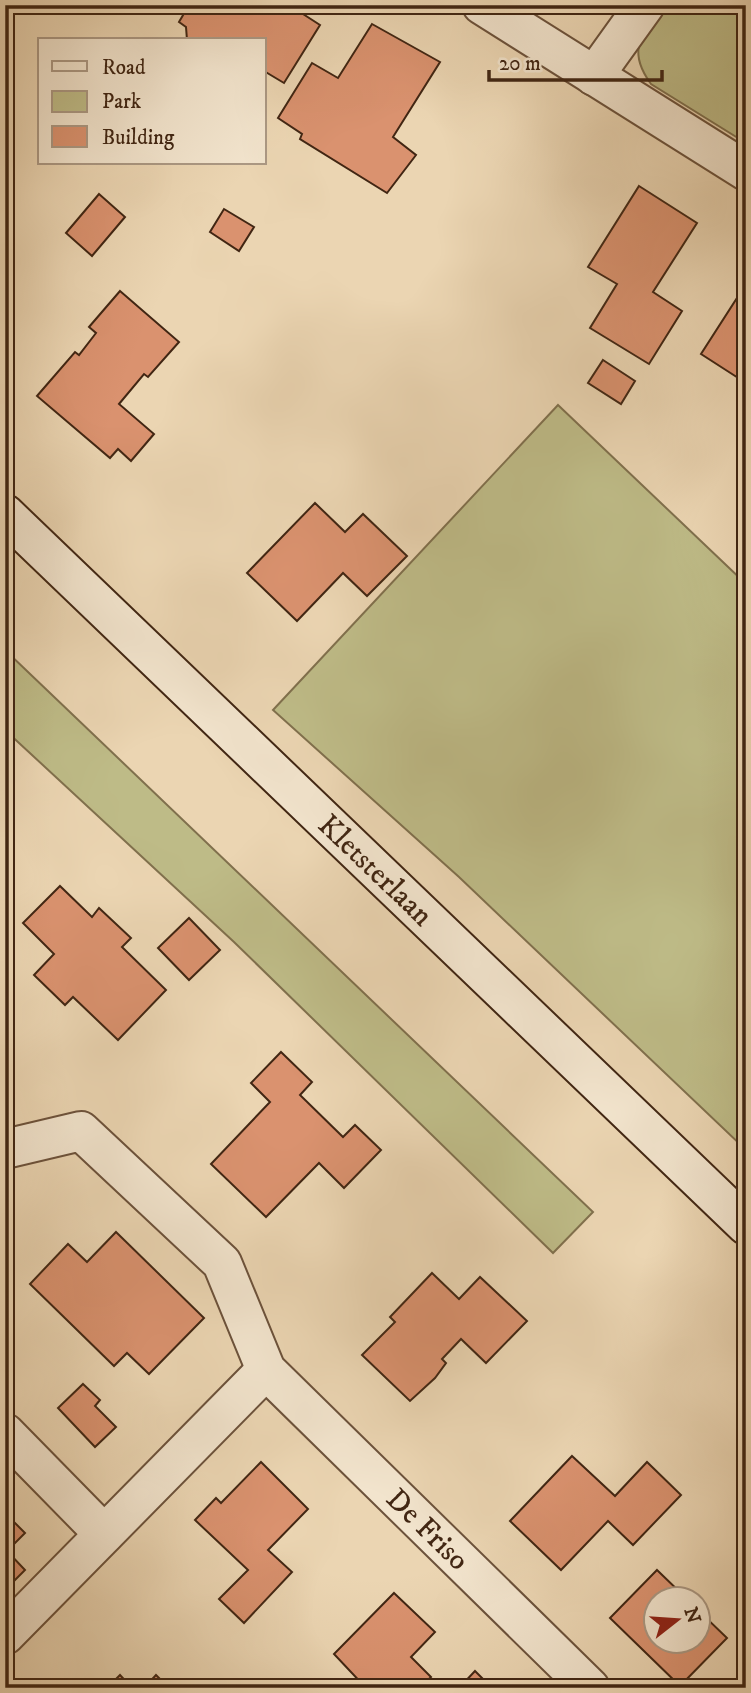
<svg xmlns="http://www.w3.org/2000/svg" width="751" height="1693" viewBox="0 0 751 1693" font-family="'IM FELL DW Pica',serif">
  <rect width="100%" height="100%" fill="#ebd5b2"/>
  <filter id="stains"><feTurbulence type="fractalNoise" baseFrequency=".00286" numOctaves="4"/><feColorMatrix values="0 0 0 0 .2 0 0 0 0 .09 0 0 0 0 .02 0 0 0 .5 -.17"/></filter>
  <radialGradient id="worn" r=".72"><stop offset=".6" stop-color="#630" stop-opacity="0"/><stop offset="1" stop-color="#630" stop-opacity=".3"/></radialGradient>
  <g fill="#bebb87" stroke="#80704d" stroke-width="2">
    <path d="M663,5H746V143L651,84C626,50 642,35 663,5Z"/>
    <polygon points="558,405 746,584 746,1150 459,877 273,710"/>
    <polygon points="5,650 593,1212 553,1253 234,942 5,730"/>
  </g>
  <g fill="#da926f" stroke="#412613" stroke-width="2">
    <polygon points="189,5 289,5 320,25 284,83 264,71 264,40 187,40 186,27 179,22"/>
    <polygon points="372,24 440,62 393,137 416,155 387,193 300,139 302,134 278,118 312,63 338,78"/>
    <polygon points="639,186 697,223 653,292 682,311 649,364 590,328 617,284 588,267"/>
    <polygon points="99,194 125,217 92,256 66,233"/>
    <polygon points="224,209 254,227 239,251 210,232"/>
    <polygon points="746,284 746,383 701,354"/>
    <polygon points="120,291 179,342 148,377 144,374 119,404 154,434 131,461 118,449 110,458 37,396 75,352 79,355 96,333 89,327"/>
    <polygon points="603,360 635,381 621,404 588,383"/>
    <polygon points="315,503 345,532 363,514 407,556 367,596 343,573 297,621 247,573"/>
    <polygon points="60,886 92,917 99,908 131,938 122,947 166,990 118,1040 73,997 65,1005 34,975 54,954 23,923"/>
    <polygon points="189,918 220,950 189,980 158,948"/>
    <polygon points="281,1052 312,1082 300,1095 343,1137 355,1125 381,1150 344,1188 319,1163 266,1217 211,1164 270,1102 251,1083"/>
    <polygon points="116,1232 204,1318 149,1374 127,1353 114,1366 30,1284 68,1244 87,1262"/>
    <polygon points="432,1273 459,1299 480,1277 527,1321 486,1363 461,1339 442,1359 446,1363 435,1378 410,1401 362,1355 395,1322 390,1317"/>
    <polygon points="83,1384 100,1400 95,1406 116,1427 95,1447 58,1408"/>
    <polygon points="572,1456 615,1496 647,1462 681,1495 633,1545 608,1521 561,1570 510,1521"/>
    <polygon points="261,1462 308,1509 268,1550 292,1572 244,1623 219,1599 248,1570 195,1520 216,1498 221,1503"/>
    <polygon points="5,1513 25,1533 7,1551 25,1570 5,1590"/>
    <polygon points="657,1570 686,1598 656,1598 656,1640 698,1640 698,1610 727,1638 680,1686 610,1618"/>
    <polygon points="394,1593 435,1632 411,1657 431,1677 420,1688 366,1688 334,1654"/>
    <polygon points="475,1671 492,1688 459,1688"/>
    <polygon points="120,1675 132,1688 107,1688"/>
    <polygon points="156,1675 169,1688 144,1688"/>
  </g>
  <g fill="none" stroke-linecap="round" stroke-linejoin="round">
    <g stroke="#6c523b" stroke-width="42">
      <g id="minor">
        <polyline points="482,5 746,171"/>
        <polyline points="594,76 645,5"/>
        <path id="s1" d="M5,1149L81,1131L222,1263L266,1370L590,1688"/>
        <polyline points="5,1433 104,1534"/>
        <polyline points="5,1635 266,1370"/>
      </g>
    </g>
    <g stroke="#412613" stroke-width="42">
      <g id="secondary">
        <path id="s2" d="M5,514L746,1225"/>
      </g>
    </g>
    <use href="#minor" stroke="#f2e4cd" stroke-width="38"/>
    <use href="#secondary" stroke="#f2e4cd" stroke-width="38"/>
  </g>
  <g text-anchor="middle" stroke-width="6" stroke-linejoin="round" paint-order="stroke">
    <g font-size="30" fill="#412613" stroke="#f2e4cd">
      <text dy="10" stroke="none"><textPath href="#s2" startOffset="514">Kletsterlaan</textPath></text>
      <text dy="10" stroke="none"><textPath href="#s1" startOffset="614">De Friso</textPath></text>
    </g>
  </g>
  <rect width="751" height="1693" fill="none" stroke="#ebd5b2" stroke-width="28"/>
  <rect x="7" y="7" width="737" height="1679" fill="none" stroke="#412613" stroke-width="3.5"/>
  <rect x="14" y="14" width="723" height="1665" fill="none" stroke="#412613" stroke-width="2"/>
  <rect x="38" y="38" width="228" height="126" fill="#f2e4cd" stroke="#ab9883" stroke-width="2"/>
  <rect x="52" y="61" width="35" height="10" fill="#f2e4cd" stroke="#ab9883" stroke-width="2"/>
  <text x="102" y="74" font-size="21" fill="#412613">Road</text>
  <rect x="52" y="91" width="35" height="21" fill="#bebb87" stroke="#ab9883" stroke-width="2"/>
  <text x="102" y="108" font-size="21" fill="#412613">Park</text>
  <rect x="52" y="126" width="35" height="21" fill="#da926f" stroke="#ab9883" stroke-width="2"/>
  <text x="102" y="144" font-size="21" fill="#412613">Building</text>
  <g transform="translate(677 1620) rotate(73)"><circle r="33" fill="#f2e4cd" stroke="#ab9883" stroke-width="2"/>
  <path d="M0-5L12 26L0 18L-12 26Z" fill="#8f2418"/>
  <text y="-10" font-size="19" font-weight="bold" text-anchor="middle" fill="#412613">N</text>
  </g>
  <path d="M489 70v10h173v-10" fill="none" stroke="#412613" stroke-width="3.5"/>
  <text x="499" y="70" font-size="21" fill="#412613" stroke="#f2e4cd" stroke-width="5" paint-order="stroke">20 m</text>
  <rect width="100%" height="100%" filter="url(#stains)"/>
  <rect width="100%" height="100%" fill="url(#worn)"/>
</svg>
